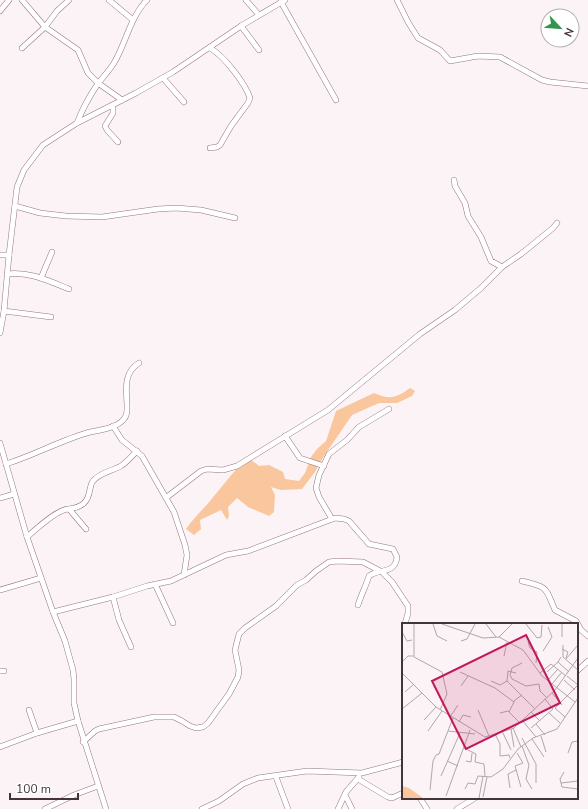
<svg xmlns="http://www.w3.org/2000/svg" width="588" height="809" viewBox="0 0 588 809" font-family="'Nunito Sans',sans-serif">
  <rect width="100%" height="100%" fill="#fbf3f5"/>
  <path fill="#f9c69d" d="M410,388L415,391L412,396L397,403H379L352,415L322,459L315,472L302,489L281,490L271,487L275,495L274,512L269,516L248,507L237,498L228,507L229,516L227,520L221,510L200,520L201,529L194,535L186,529C194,517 205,508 214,496C225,484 235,467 250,459L259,466L269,465L283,472L285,479L299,481L305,473L311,457L317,449L326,441L336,411L374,393C389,400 397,398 410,388Z"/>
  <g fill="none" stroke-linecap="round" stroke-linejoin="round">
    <g stroke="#96747d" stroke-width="6">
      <g id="street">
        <polyline points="22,0 45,27 78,50 88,73 98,83 122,100"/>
        <polyline points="109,0 133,20"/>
        <polyline points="246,0 259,15"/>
        <polyline points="397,0 408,22 418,38 440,50 450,61 478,56 500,57 542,80 550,82 588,86"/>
        <polyline points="281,2 336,100"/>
        <polyline points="0,11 9,0"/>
        <polyline points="241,26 259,50"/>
        <polyline points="22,48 45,27 57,11 69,0"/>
        <path d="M210,48C224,56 245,83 250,98L248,103L231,126L220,145L217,147L210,148"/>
        <polyline points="163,78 184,102"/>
        <polyline points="111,106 113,108 113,113 105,126 107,130 118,142"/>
        <path d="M77,123C82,110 89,97 97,85C103,77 109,71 114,63C126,43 130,17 147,0"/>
        <polyline points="454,180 455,186 465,203 468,216 481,237 491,261 502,267"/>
        <polyline points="15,206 40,213 66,216 102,217 158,209 176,208 201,210 235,218"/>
        <polyline points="0,255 9,255"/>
        <path d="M7,274C29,271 49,281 69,289"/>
        <polyline points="41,278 52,252"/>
        <polyline points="4,311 51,317"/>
        <polyline points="0,333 4,311 9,255 17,187 24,170 43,145 77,123 136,93 173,72 241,26 285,0"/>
        <polyline points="113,426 122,440 142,456 174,512 185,545 187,555 184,575"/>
        <polyline points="285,436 300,458 324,466"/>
        <polyline points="0,443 27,537 53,612 65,641 73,670 74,679 74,703 78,721 106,809"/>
        <path d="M6,464C35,455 61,440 90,432C100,430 117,428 124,419C128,415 127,409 127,404C126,388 124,372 139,363"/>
        <polyline points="167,497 201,471 207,469 223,470 237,466 328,410 420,334 455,310 481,288 502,267 521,254 553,228 557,223"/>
        <polyline points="0,498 14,494"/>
        <path d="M69,509C82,507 88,503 90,489C91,486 91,483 93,481C99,473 112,471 121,466C127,462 132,456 137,451"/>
        <polyline points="332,519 319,497 316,488 319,475 329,454 347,440 359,427 389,409"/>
        <path d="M27,537C36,529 59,508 69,509L86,529"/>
        <path d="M522,581C548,587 545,587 555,610L576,621L581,630L588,636"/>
        <polyline points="155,584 173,623"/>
        <polyline points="0,590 41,578"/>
        <polyline points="113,597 119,620 131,647"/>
        <path d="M53,612L113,597L147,586L171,581L226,555L248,551L335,518L344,519L349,521L369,544L393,549L397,557C395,575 379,568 369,576C366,586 361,595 358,605"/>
        <polyline points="0,671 4,671"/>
        <polyline points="577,671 588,661"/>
        <polyline points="29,710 37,733"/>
        <polyline points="83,742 95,731 99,729 154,717 174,717 182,721 190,726 196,728 203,727 208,723 229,694 238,677 239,670 235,650 239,634 245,628 276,606 297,585 306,580 316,571 329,562 337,561 363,562 382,572 392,582 408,606 408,613 405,624"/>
        <polyline points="0,747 37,733 78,721"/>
        <polyline points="276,777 288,809"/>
        <polyline points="358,779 388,797 392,798 403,793"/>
        <polyline points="345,795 352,809"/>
        <polyline points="420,798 427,809"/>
        <polyline points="45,809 74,795 98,786"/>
        <polyline points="202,809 219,801 243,784 258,778 307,771 362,773 403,762"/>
        <polyline points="338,809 346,792 359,777"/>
        <polyline points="457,809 475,798"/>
      </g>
    </g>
    <use href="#street" stroke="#fff" stroke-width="5"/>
  </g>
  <g transform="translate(402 623)">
    <rect width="176" height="176" fill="#fbf3f5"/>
    <path d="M0,163L7,165L21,175H0Z" fill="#f9c69d"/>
    <path fill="none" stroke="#b1a7a9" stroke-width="1" d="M12,1V34L40,49L45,71L38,87M31,1L35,13L45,18M40,1L81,15L97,14L121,27L140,53L173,79M84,1L94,14M124,1L135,15L139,14L140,2M0,9L5,18L10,17M97,14L110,1M160,14V1M59,18L65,16L73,1M126,19L128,25L135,29L134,40M161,22V34L176,47M160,26L166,29L164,35M141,28L150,14L146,4M102,33L105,19M159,34L156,39L167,49M164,36L176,22M0,39L6,33H11M120,40L110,45L108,52L110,56L124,63L137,61L138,68L145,75M58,49L93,65L112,79M145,49L156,39M0,50L34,84L83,114L112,105L153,67L176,35M114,50L106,48L105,58L132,85M138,50L149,41L164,53M165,53L176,62M146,57L156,46M162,57L173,67M89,58L98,62L105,58M150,61L160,49M59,63L66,53M3,69L12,61M150,70L160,82M153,85L176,62M153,85L163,94M0,86L20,70M76,87L87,113M107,89L113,77L120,72M129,89L138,98M98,90L106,88L117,99M147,90L158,100M48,94L56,82M22,97L34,84M120,97L134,114M57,99L61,92L69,94M134,101L143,112M111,105L119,124M129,105L151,86L143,76M109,106L112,124M26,108L40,88M46,108L73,111M100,108L109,127M93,111L98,121V133L107,132L108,135M139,113L144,129M120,115L134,141V160M130,116L142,134M120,123L127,142L124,156L130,166M62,125L74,131L73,139L82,141L83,153M115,130L121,140L113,143L119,164M166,130L170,119L176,118M45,138L56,143M64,138L69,139L70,130M162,149L158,156L160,164L176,166M39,153L58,110M159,160L176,158M108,165L106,151L114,147M63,166L66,160L73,161L76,153L89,154L101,146L116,126L131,115L155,106L176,75M28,167L31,138L34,132L37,131L51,95M44,173L68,107M81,174L85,154M77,175L81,153"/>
    <path fill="#c2185b" fill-opacity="0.15" stroke="#c2185b" stroke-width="2" d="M124,12L158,80L64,126L30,58Z"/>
    <rect width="176" height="176" fill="none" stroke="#433438" stroke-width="2"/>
  </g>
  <g transform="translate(560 28) rotate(116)"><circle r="19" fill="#ffffff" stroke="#b4aeaf"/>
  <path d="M0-3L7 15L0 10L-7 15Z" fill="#30964c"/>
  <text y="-6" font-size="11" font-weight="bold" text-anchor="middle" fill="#433438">N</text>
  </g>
  <path d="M10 793v6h68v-6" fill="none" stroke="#433438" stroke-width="2"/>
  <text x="16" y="793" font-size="12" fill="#433438" stroke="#ffffff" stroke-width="3" paint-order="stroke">100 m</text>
</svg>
